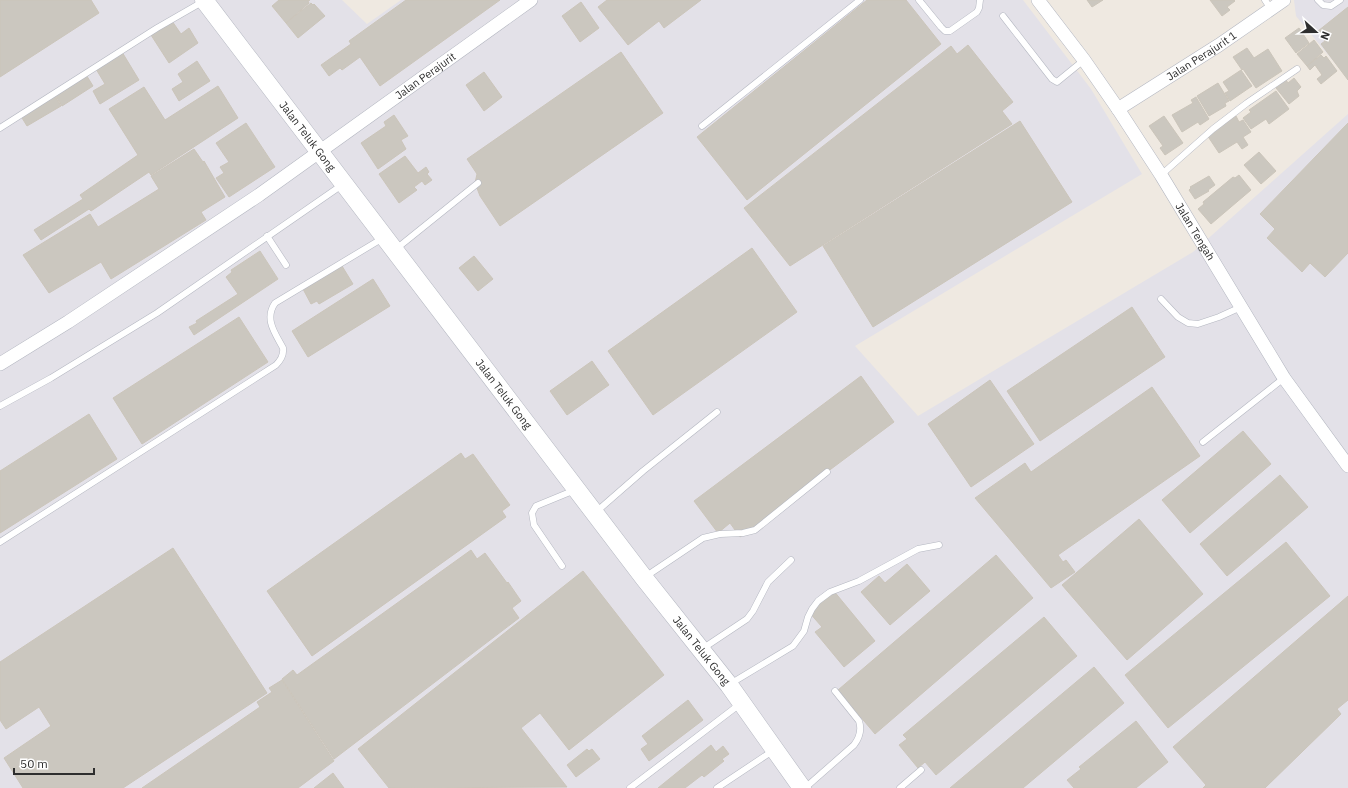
<svg xmlns="http://www.w3.org/2000/svg" width="1348" height="788" viewBox="0 0 1348 788" font-family="'IBM Plex Sans',sans-serif">
  <rect width="100%" height="100%" fill="#efe9e1"/>
  <g fill="#e3e1e8">
    <polygon points="0,0 342,0 367,24 401,0 1023,0 1091,89 1142,174 855,346 918,416 1193,252 1348,114 1348,788 0,788"/>
    <polygon points="1294,0 1348,0 1348,79 1296,16"/>
  </g>
  <g fill="#cbc7bf" stroke="#cbc5ba">
    <polygon points="0,0 91,0 99,13 0,77"/>
    <polygon points="279,0 310,0 308,1 309,3 286,23 272,6"/>
    <polygon points="406,0 500,0 380,86 360,57 342,70 340,68 329,76 321,65 351,44 349,41"/>
    <polygon points="607,0 701,0 664,28 659,21 628,45 598,7"/>
    <polygon points="867,0 906,0 941,44 747,200 697,137"/>
    <polygon points="1087,0 1103,0 1092,7"/>
    <polygon points="1210,0 1234,0 1235,1 1227,7 1230,10 1222,16"/>
    <polygon points="581,2 599,28 580,42 562,16"/>
    <polygon points="311,3 313,5 314,4 325,16 298,38 286,23"/>
    <polygon points="1348,7 1348,80 1321,44 1325,41 1318,31"/>
    <polygon points="172,21 181,34 189,28 198,43 169,63 151,35"/>
    <polygon points="1299,28 1309,43 1296,53 1285,38"/>
    <polygon points="1314,40 1323,52 1307,66 1297,54"/>
    <polygon points="968,45 1013,102 1002,111 1012,124 790,266 744,208 951,46 957,54"/>
    <polygon points="1247,48 1254,58 1268,49 1282,71 1256,88 1243,69 1242,70 1233,57"/>
    <polygon points="122,52 139,80 100,104 93,91 105,84 96,69"/>
    <polygon points="621,52 663,113 500,226 480,196 475,183 477,174 467,159"/>
    <polygon points="1321,55 1324,58 1326,56 1337,71 1321,84 1317,79 1322,75 1315,65 1310,70 1307,66"/>
    <polygon points="197,61 210,81 179,101 172,89 183,82 178,74"/>
    <polygon points="1241,70 1252,86 1230,101 1225,93 1229,91 1223,82"/>
    <polygon points="484,72 502,97 484,111 466,85"/>
    <polygon points="85,73 93,86 62,106 54,93"/>
    <polygon points="1294,78 1301,87 1297,91 1299,96 1289,104 1276,88 1286,80 1288,83"/>
    <polygon points="1218,83 1229,101 1225,103 1226,106 1209,116 1197,96"/>
    <polygon points="218,86 238,118 151,175 149,172 91,211 89,209 41,240 34,230 83,199 80,195 138,155 109,109 144,87 165,120"/>
    <polygon points="1276,91 1289,109 1269,124 1266,119 1251,129 1243,118 1251,112 1249,110"/>
    <polygon points="53,93 61,106 27,126 19,113"/>
    <polygon points="1196,97 1209,119 1200,125 1198,122 1182,132 1172,115 1193,103 1191,100"/>
    <polygon points="394,115 408,136 401,140 406,149 378,169 361,143 386,126 384,122"/>
    <polygon points="1164,116 1183,143 1165,155 1160,148 1163,146 1149,126"/>
    <polygon points="1236,116 1239,122 1243,120 1251,132 1243,137 1248,145 1242,149 1237,142 1219,153 1207,135"/>
    <polygon points="1020,121 1072,202 873,327 823,246"/>
    <polygon points="246,123 275,167 229,197 216,178 224,173 220,167 229,162 216,143"/>
    <polygon points="1348,123 1348,253 1325,277 1310,263 1302,272 1267,238 1275,229 1260,214"/>
    <polygon points="194,149 203,162 204,161 225,197 201,212 206,220 111,279 101,262 49,293 23,255 90,214 98,227 159,189 151,176"/>
    <polygon points="1259,152 1276,171 1261,184 1244,165"/>
    <polygon points="405,156 418,173 426,167 429,172 427,174 432,180 425,185 422,181 414,187 417,190 399,203 379,174"/>
    <polygon points="1239,175 1251,190 1211,224 1198,209 1204,204 1203,202 1233,177 1235,178"/>
    <polygon points="1209,176 1215,185 1208,190 1209,191 1195,199 1189,190 1191,188 1190,187"/>
    <polygon points="752,248 797,312 653,415 608,351"/>
    <polygon points="260,251 278,279 194,335 189,327 197,323 196,321 238,294 226,277 232,272 231,270"/>
    <polygon points="474,256 493,279 478,291 459,268"/>
    <polygon points="342,266 353,284 319,304 317,301 311,304 303,289"/>
    <polygon points="373,279 390,306 308,357 292,331"/>
    <polygon points="1132,307 1165,357 1040,441 1007,391"/>
    <polygon points="239,317 268,362 142,444 113,398"/>
    <polygon points="592,361 609,385 567,415 550,391"/>
    <polygon points="861,376 894,422 740,537 730,523 718,533 694,501"/>
    <polygon points="990,380 1034,444 971,487 928,424"/>
    <polygon points="1152,387 1200,456 1058,555 1063,562 1066,560 1075,572 1051,588 975,498 1025,463 1031,472"/>
    <polygon points="89,414 117,459 0,533 0,471"/>
    <polygon points="1243,431 1271,464 1190,533 1162,500"/>
    <polygon points="461,453 465,459 473,454 510,505 502,511 506,517 312,656 267,591"/>
    <polygon points="1280,475 1308,507 1227,576 1200,544"/>
    <polygon points="1139,519 1203,594 1127,660 1062,585"/>
    <polygon points="1286,542 1330,596 1168,728 1125,675"/>
    <polygon points="173,548 267,693 123,788 23,788 4,758 51,726 39,707 6,729 0,720 0,662"/>
    <polygon points="471,550 477,559 485,553 507,583 508,582 521,601 512,608 519,618 334,759 282,679 293,670 297,675"/>
    <polygon points="996,555 1033,598 875,734 838,690"/>
    <polygon points="907,564 930,591 890,625 861,592 879,576 885,583"/>
    <polygon points="583,571 664,675 569,750 540,713 521,728 567,787 389,788 358,749"/>
    <polygon points="833,590 875,641 844,667 815,632 822,627 808,611"/>
    <polygon points="1348,596 1348,700 1337,709 1341,714 1265,788 1203,788 1206,785 1173,747"/>
    <polygon points="1044,617 1077,656 936,775 925,762 918,768 899,745 907,739 903,735"/>
    <polygon points="1094,667 1124,703 1023,788 950,788"/>
    <polygon points="282,680 334,761 298,788 142,788 260,707 257,702 272,692 269,688"/>
    <polygon points="688,700 703,720 649,761 641,749 648,744 642,736"/>
    <polygon points="1136,721 1168,762 1136,788 1074,788 1067,780 1081,769 1079,767"/>
    <polygon points="711,745 716,752 723,746 729,754 722,759 724,761 704,777 702,775 685,788 658,788"/>
    <polygon points="587,749 589,751 592,749 600,759 576,777 567,765"/>
    <polygon points="333,773 344,788 314,788"/>
  </g>
  <g fill="none" stroke-linecap="round" stroke-linejoin="round">
    <g stroke="#b4b7c1" stroke-width="7">
      <g id="lane">
        <polyline points="919,0 941,27 945,31 950,31 977,12 979,8 980,0"/>
        <polyline points="1265,0 1271,9"/>
        <polyline points="1318,0 1323,5 1331,6 1340,0"/>
        <polyline points="1003,16 1052,79 1057,82 1084,60"/>
        <polyline points="702,126 860,0"/>
        <polyline points="0,128 157,28 204,1"/>
        <polyline points="1161,175 1213,129 1247,103 1297,69"/>
        <polyline points="267,236 286,265"/>
        <polyline points="396,249 478,183"/>
        <polyline points="1161,299 1178,317 1188,323 1198,324 1219,317 1241,307"/>
        <polyline points="0,406 51,378 157,313 342,185"/>
        <polyline points="1203,442 1284,378"/>
        <polyline points="596,512 643,471 717,412"/>
        <path d="M0,542L276,365C281,360 284,355 283,348C275,333 264,319 275,303L383,238"/>
        <polyline points="562,566 534,525 532,513 536,506 575,490"/>
        <polyline points="645,577 703,538 720,534 743,533 755,530 827,472"/>
        <polyline points="702,649 747,619 753,611 768,582 791,560"/>
        <polyline points="730,684 793,646 804,631 808,617 812,609 818,601 830,592 859,581 918,549 939,545"/>
        <polyline points="630,788 740,704"/>
        <polyline points="717,788 774,750"/>
        <path d="M805,788L854,745C860,737 862,730 859,721L835,691"/>
        <polyline points="900,788 921,770"/>
      </g>
    </g>
    <g stroke="#b4b7c1" stroke-width="14">
      <g id="street">
        <path id="s1" d="M1038,0L1084,60L1118,109L1161,175L1284,378L1348,466"/>
        <path id="s2" d="M1118,109L1219,45L1284,0"/>
        <path id="s3" d="M0,364L68,322L259,195L531,0"/>
      </g>
    </g>
    <g stroke="#b4b7c1" stroke-width="19">
      <g id="secondary">
        <path id="s4" d="M204,0L644,578L729,685L802,788"/>
      </g>
    </g>
    <use href="#lane" stroke="#fff" stroke-width="6"/>
    <use href="#street" stroke="#fff" stroke-width="13"/>
    <use href="#secondary" stroke="#fff" stroke-width="18"/>
  </g>
  <g text-anchor="middle" stroke-width="3" stroke-linejoin="round" paint-order="stroke">
    <g font-size="11" fill="#2e2e2e" stroke="#fff">
      <text dy="4" stroke="none"><textPath href="#s2" startOffset="99">Jalan Perajurit 1</textPath></text>
      <text dy="4" stroke="none"><textPath href="#s3" startOffset="514">Jalan Perajurit</textPath></text>
      <text dy="4" stroke="none"><textPath href="#s4" startOffset="171">Jalan Teluk Gong</textPath></text>
      <text dy="4" stroke="none"><textPath href="#s1" startOffset="280">Jalan Tengah</textPath></text>
      <text dy="4" stroke="none"><textPath href="#s4" startOffset="495">Jalan Teluk Gong</textPath></text>
      <text dy="4" stroke="none"><textPath href="#s4" startOffset="819">Jalan Teluk Gong</textPath></text>
    </g>
  </g>
  <g transform="translate(1316 32) rotate(111)" stroke="#ffffff" stroke-width="3" paint-order="stroke">
  <path d="M0-3L7 15L0 10L-7 15Z" fill="#2e2e2e"/>
  <text y="-6" font-size="11" font-weight="bold" text-anchor="middle" fill="#2e2e2e">N</text>
  </g>
  <path d="M14 768v6h80v-6" fill="none" stroke="#2e2e2e" stroke-width="2"/>
  <text x="20" y="768" font-size="12" fill="#2e2e2e" stroke="#ffffff" stroke-width="3" paint-order="stroke">50 m</text>
</svg>
